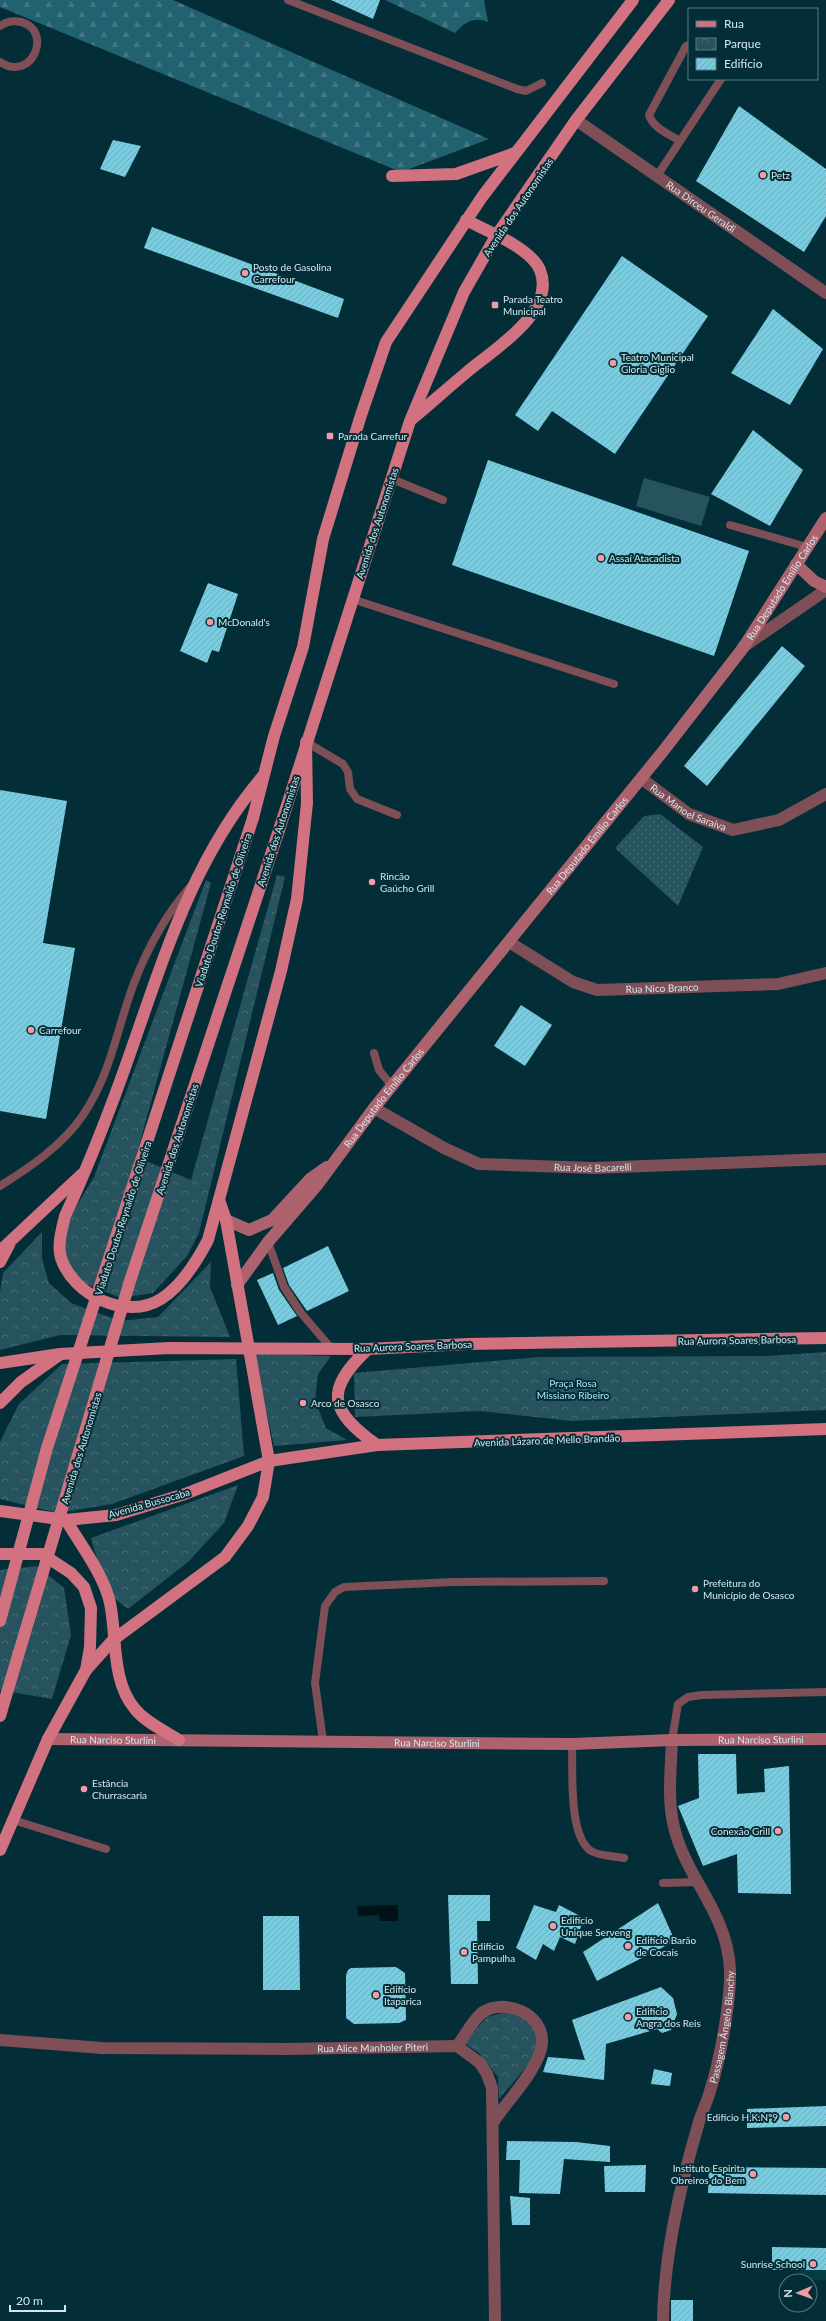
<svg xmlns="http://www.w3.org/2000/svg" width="826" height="2321" viewBox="0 0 826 2321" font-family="Lato,sans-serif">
  <defs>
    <pattern id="grass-dots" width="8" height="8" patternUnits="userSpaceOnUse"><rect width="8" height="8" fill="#26535e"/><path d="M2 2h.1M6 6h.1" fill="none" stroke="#456c75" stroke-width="1.8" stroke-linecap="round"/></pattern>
    <pattern id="forest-firs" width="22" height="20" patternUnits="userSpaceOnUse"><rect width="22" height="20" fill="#22616f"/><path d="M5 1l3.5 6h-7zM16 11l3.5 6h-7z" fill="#417884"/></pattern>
    <pattern id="park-crowns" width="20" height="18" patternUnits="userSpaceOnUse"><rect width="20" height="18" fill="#26535e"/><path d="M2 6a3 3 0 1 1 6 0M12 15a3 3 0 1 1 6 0" fill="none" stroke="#456c75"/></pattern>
    <pattern id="building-hatch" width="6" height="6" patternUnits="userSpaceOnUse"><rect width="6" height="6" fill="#7ccce0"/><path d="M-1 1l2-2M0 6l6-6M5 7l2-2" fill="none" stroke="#6daaba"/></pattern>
  </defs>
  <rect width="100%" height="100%" fill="#042e37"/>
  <rect fill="#043b45" x="800" y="2248" width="26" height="32"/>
  <polygon fill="url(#grass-dots)" points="660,814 703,847 678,906 615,848 644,816"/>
  <g fill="url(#forest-firs)">
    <polygon points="0,0 173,0 489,139 401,172 0,7"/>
    <path d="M385,0H484L488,22C474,16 464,22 455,33Z"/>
  </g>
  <g fill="url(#park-crowns)">
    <polygon points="277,875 285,877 199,1233 187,1256 153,1293 121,1298 86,1284 68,1269 64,1251 66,1223 94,1177 206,880 211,883 136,1157 191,1180"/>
    <polygon points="42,1232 42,1259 49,1283 71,1303 120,1321 158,1317 211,1262 210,1287 230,1337 60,1335 0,1350 0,1292 3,1273"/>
    <polygon points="826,1352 826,1410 571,1421 480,1411 355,1417 354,1373 540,1357 768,1356"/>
    <polygon points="254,1354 331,1356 318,1374 315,1401 326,1428 347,1440 274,1446"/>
    <polygon points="236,1359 244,1456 112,1504 58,1513 0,1499 0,1442 19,1404 62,1364"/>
    <polygon points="238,1485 224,1523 188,1562 128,1609 115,1599 98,1562 91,1538"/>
    <polygon points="37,1566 64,1588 71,1635 52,1699 0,1690 0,1570"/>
    <polygon points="506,2012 523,2016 534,2028 538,2043 533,2059 499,2099 498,2077 479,2053 464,2043 487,2017"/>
  </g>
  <polygon fill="#26535e" points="644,478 710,497 701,526 636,506"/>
  <polygon fill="#001117" points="398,1905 398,1921 380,1921 379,1915 358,1916 357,1906"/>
  <g fill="url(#building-hatch)">
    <polygon points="331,0 380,0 373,19"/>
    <polygon points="739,106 826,169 826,216 804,252 696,181"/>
    <polygon points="113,140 141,146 125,177 100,169"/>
    <polygon points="152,227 344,299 338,318 144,248"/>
    <polygon points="622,256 708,316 615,454 552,411 538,431 515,415"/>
    <polygon points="773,309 823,349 790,405 731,373"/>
    <polygon points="753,430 803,470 770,526 711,494"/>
    <polygon points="488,460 749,551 714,656 452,565"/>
    <polygon points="208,583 238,594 219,652 212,650 207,663 180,651"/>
    <polygon points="782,646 805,666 707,786 684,766"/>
    <polygon points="0,790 67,801 43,943 75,948 46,1119 0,1111"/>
    <polygon points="521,1005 552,1025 525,1066 494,1046"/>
    <polygon points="328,1246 349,1291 307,1311 289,1285 283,1268"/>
    <polygon points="273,1273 279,1290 297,1316 278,1325 257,1280"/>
    <polygon points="698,1754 736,1754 737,1794 765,1792 764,1769 789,1766 791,1894 738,1893 737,1854 703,1866 678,1806 699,1798"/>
    <polygon points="448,1895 490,1895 490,1921 477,1921 478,1984 451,1984"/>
    <polygon points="658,1903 675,1941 597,1981 583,1952"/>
    <polygon points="534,1905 556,1912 559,1905 584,1918 575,1944 560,1937 554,1951 543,1944 536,1960 516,1948"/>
    <polygon points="263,1916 299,1916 300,1990 263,1990"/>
    <polygon points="396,1967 405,1973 406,2020 399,2023 354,2024 346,2018 346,1975 348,1970 351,1968"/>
    <polygon points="661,1987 673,1998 677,2014 671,2030 662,2033 657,2029 606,2044 604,2080 543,2072 548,2057 585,2060 572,2020"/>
    <polygon points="654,2069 672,2073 670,2086 651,2084"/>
    <polygon points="826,2106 826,2126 747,2128 747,2109"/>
    <polygon points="507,2141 576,2142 610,2146 610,2162 564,2159 560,2194 519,2193 520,2160 506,2160"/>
    <polygon points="646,2165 645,2192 605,2192 604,2166"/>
    <polygon points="709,2167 826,2168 826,2195 708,2193"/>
    <polygon points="510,2196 530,2198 530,2225 512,2225"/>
    <polygon points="772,2247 826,2248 826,2270 772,2270"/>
    <rect x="671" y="2300" width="22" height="21"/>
  </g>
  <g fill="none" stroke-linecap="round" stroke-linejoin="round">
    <g stroke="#7e4f56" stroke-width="8">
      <polyline points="288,0 517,89 526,91 542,83"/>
      <path d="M0,26C7,21 13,20 21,22C53,30 33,83 0,62"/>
      <path d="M680,141C669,134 653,128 649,115L686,46L689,45"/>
      <polyline points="657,176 721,79"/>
      <polyline points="392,479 443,500"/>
      <polyline points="730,525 807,547"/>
      <polyline points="352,599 614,684"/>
      <polyline points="306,742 343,764 348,772 350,789 357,799 397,815"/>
      <polyline points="374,1053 379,1070 392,1086"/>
      <path d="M0,1186C29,1168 63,1145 83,1115C111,1074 117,1028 134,983C148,947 165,915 191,886"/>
      <polyline points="268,1242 284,1287 301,1313 331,1348"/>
      <polyline points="672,1740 678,1704 688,1697 702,1695 826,1692"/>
      <polyline points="323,1741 315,1683 325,1606 335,1592 344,1587 453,1582 604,1581"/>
      <path d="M572,1744C573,1769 568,1836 591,1851C599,1856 615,1856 624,1858"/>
      <polyline points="13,1820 106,1849"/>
      <polyline points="663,1883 698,1882"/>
    </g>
    <g stroke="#7e4f56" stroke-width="12">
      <path id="s1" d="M576,120L826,293"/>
      <polyline points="743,647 826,590"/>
      <path id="s2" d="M642,779L689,814L733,830L779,820L826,794"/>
      <path id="s3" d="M509,942L573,982L597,990L778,984L826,973"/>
      <path id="s4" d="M374,1108L444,1148L479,1164L593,1168L826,1159"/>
      <path id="s5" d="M0,2040L102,2048L287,2049L457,2046L480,2063L487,2074L492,2088L495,2321"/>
      <path d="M457,2046C465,2036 473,2019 483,2012C506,1998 544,2014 542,2043C540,2068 507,2101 494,2121"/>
      <path id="s6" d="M663,2321C664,2254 680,2186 699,2122C702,2112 707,2102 710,2091C720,2061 731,2000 730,1969C727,1911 686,1879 674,1827C667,1799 671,1769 672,1740"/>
    </g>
    <g stroke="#ad636e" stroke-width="12">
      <polyline points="796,564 814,581 826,587"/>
      <polyline points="226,1220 249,1230 272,1220 310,1179 327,1167"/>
      <path id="s7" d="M237,1285L268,1242L318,1184L374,1108L664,750L743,648L826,518"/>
      <path id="s8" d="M48,1739L572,1744L672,1740L826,1739"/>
    </g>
    <g stroke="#d27281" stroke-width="12">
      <polyline points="392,176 456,174 515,153"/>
      <path d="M412,419C431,403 449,387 467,372C493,350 557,312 540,270C531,248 487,231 466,220"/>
      <path d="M263,776C189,862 160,971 122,1076C105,1123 86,1171 65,1216C62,1229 57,1245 61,1258C73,1295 126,1321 161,1299C182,1286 197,1261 208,1240L281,971L297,899L307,803L306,742"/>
      <polyline points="253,818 274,736 303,647 323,539 361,415 386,342 482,197 633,0"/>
      <polyline points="280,827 410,421 464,292 496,236 576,120 669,0"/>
      <polyline points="0,1251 82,1174"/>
      <polyline points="0,1262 9,1245"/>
      <path d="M368,1349C324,1390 329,1411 377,1445"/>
      <polyline points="0,1363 60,1354 169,1348 368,1349 468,1344 826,1338"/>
      <polyline points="0,1403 21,1382 59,1355"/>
      <polyline points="0,1511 66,1520 116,1515 185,1494 269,1461 377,1445 826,1429"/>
      <path d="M66,1520C80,1544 104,1575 110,1603C117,1636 111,1681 135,1709C145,1722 165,1731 179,1740"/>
      <polyline points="0,1554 42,1554 71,1573 84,1587 91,1608 90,1647 86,1670 48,1739 0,1850"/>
      <polyline points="86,1670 113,1640 225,1557 248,1526 263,1497 269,1461 226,1220 219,1200"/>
    </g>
    <g stroke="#d27281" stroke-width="12">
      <polyline points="0,1621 47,1448 253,818"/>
      <polyline points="0,1716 130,1281 280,827"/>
    </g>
  </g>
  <g fill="#f39aa7" stroke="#042e37" stroke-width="1.5">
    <circle cx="763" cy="175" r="4"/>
    <circle cx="245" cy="273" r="4"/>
    <rect x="491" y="301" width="8" height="8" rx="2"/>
    <circle cx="613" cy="363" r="4"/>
    <rect x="326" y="432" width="8" height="8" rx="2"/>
    <circle cx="601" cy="558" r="4"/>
    <circle cx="210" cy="622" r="4"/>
    <circle cx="372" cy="882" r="4"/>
    <circle cx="31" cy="1030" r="4"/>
    <circle cx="303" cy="1403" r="4"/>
    <circle cx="695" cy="1589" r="4"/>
    <circle cx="84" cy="1789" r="4"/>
    <circle cx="778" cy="1831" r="4"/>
    <circle cx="553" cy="1926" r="4"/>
    <circle cx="628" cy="1946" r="4"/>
    <circle cx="464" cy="1952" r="4"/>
    <circle cx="376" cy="1995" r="4"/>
    <circle cx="628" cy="2017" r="4"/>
    <circle cx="786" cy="2117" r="4"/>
    <circle cx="753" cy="2174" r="4"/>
    <circle cx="813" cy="2264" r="4"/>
  </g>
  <g text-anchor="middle" stroke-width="4" stroke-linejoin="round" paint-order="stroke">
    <g font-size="10" fill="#d3e7ed" stroke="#042e37" text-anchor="start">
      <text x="771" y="179">Petz</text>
      <text x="253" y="271">Posto de Gasolina<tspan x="253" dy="12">Carrefour</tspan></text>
      <text x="503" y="303">Parada Teatro<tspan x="503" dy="12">Municipal</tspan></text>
      <text x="621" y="361">Teatro Municipal<tspan x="621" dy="12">Gloria Giglio</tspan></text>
      <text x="338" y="440">Parada Carrefur</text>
      <text x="609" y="562">Assaí Atacadista</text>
      <text x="218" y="626">McDonald's</text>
      <text x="380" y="880">Rincão<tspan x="380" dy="12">Gaúcho Grill</tspan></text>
      <text x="39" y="1034">Carrefour</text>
      <text x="311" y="1407">Arco de Osasco</text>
      <text x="703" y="1587">Prefeitura do<tspan x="703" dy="12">Município de Osasco</tspan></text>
      <text x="92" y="1787">Estância<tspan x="92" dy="12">Churrascaria</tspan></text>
      <text x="770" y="1835" text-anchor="end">Conexão Grill</text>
      <text x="561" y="1924">Edifício<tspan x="561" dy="12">Unique Serveng</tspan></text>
      <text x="636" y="1944">Edifício Barão<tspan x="636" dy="12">de Cocais</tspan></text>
      <text x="472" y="1950">Edifício<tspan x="472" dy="12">Pampulha</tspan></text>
      <text x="384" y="1993">Edifício<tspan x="384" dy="12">Itaparica</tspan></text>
      <text x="636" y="2015">Edifício<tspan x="636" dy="12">Angra dos Reis</tspan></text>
      <text x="778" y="2121" text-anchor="end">Edifício H.K.Nº9</text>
      <text x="745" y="2172" text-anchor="end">Instituto Espirita<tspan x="745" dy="12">Obreiros do Bem</tspan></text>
      <text x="805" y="2268" text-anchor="end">Sunrise School</text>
    </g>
    <g font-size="10" fill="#d3e7ed" stroke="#042e37">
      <text transform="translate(518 207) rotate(-56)" y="4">Avenida dos Autonomistas</text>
      <text dy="4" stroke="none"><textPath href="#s1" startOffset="152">Rua Dirceu Geraldi</textPath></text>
      <text transform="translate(377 523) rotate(-72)" y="4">Avenida dos Autonomistas</text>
      <text dy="4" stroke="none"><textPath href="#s7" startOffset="886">Rua Deputado Emílio Carlos</textPath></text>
      <text dy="4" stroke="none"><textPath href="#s2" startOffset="55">Rua Manoel Saraiva</textPath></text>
      <text transform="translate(278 831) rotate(-72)" y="4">Avenida dos Autonomistas</text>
      <text dy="4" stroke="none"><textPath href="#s7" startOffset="562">Rua Deputado Emílio Carlos</textPath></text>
      <text transform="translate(223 910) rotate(-72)" y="4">Viaduto Doutor Reynaldo de Oliveira</text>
      <text dy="4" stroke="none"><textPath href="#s3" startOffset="166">Rua Nico Branco</textPath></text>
      <text dy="4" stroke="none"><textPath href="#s7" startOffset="238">Rua Deputado Emílio Carlos</textPath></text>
      <text transform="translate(177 1139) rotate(-72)" y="4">Avenida dos Autonomistas</text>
      <text dy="4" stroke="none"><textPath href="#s4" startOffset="233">Rua José Bacarelli</textPath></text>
      <text transform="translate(123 1218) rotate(-72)" y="4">Viaduto Doutor Reynaldo de Oliveira</text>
      <text transform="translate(737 1340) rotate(-1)" y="4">Rua Aurora Soares Barbosa</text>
      <text transform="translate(413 1346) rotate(-2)" y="4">Rua Aurora Soares Barbosa</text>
      <text transform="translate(547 1440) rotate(-2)" y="4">Avenida Lázaro de Mello Brandão</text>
      <text transform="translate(81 1448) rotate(-73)" y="4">Avenida dos Autonomistas</text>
      <text transform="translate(149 1503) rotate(-16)" y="4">Avenida Bussocaba</text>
      <text dy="4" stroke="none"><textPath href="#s8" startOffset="65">Rua Narciso Sturlini</textPath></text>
      <text dy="4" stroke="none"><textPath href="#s8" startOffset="713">Rua Narciso Sturlini</textPath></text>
      <text dy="4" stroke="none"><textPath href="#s8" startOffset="389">Rua Narciso Sturlini</textPath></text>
      <text dy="4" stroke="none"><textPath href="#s6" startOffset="301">Passagem Ângelo Bianchy</textPath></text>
      <text dy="4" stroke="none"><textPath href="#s5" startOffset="373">Rua Alice Manholer Piteri</textPath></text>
    </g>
    <g font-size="10" fill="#a9e8f9" stroke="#042e37">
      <text x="573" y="1387">Praça Rosa<tspan x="573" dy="12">Missiano Ribeiro</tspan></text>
    </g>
  </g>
  <rect x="688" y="8" width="130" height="72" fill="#042e37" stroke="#577880"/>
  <rect x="696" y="21" width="20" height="6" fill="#d27281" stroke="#577880"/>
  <text x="724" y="28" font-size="12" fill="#d3e7ed">Rua</text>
  <rect x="696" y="38" width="20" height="12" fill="url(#park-crowns)" stroke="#577880"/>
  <text x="724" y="48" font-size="12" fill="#d3e7ed">Parque</text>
  <rect x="696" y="58" width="20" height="12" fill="url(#building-hatch)" stroke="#577880"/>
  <text x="724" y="68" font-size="12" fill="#d3e7ed">Edifício</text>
  <g transform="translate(798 2293) rotate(268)"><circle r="19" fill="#042e37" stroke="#577880"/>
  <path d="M0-3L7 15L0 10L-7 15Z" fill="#f39aa7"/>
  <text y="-6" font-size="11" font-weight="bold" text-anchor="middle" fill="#d3e7ed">N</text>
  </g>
  <path d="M10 2305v6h55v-6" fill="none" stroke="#d3e7ed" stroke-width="2"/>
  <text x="16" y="2305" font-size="12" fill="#d3e7ed" stroke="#042e37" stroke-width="3" paint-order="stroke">20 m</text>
</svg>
